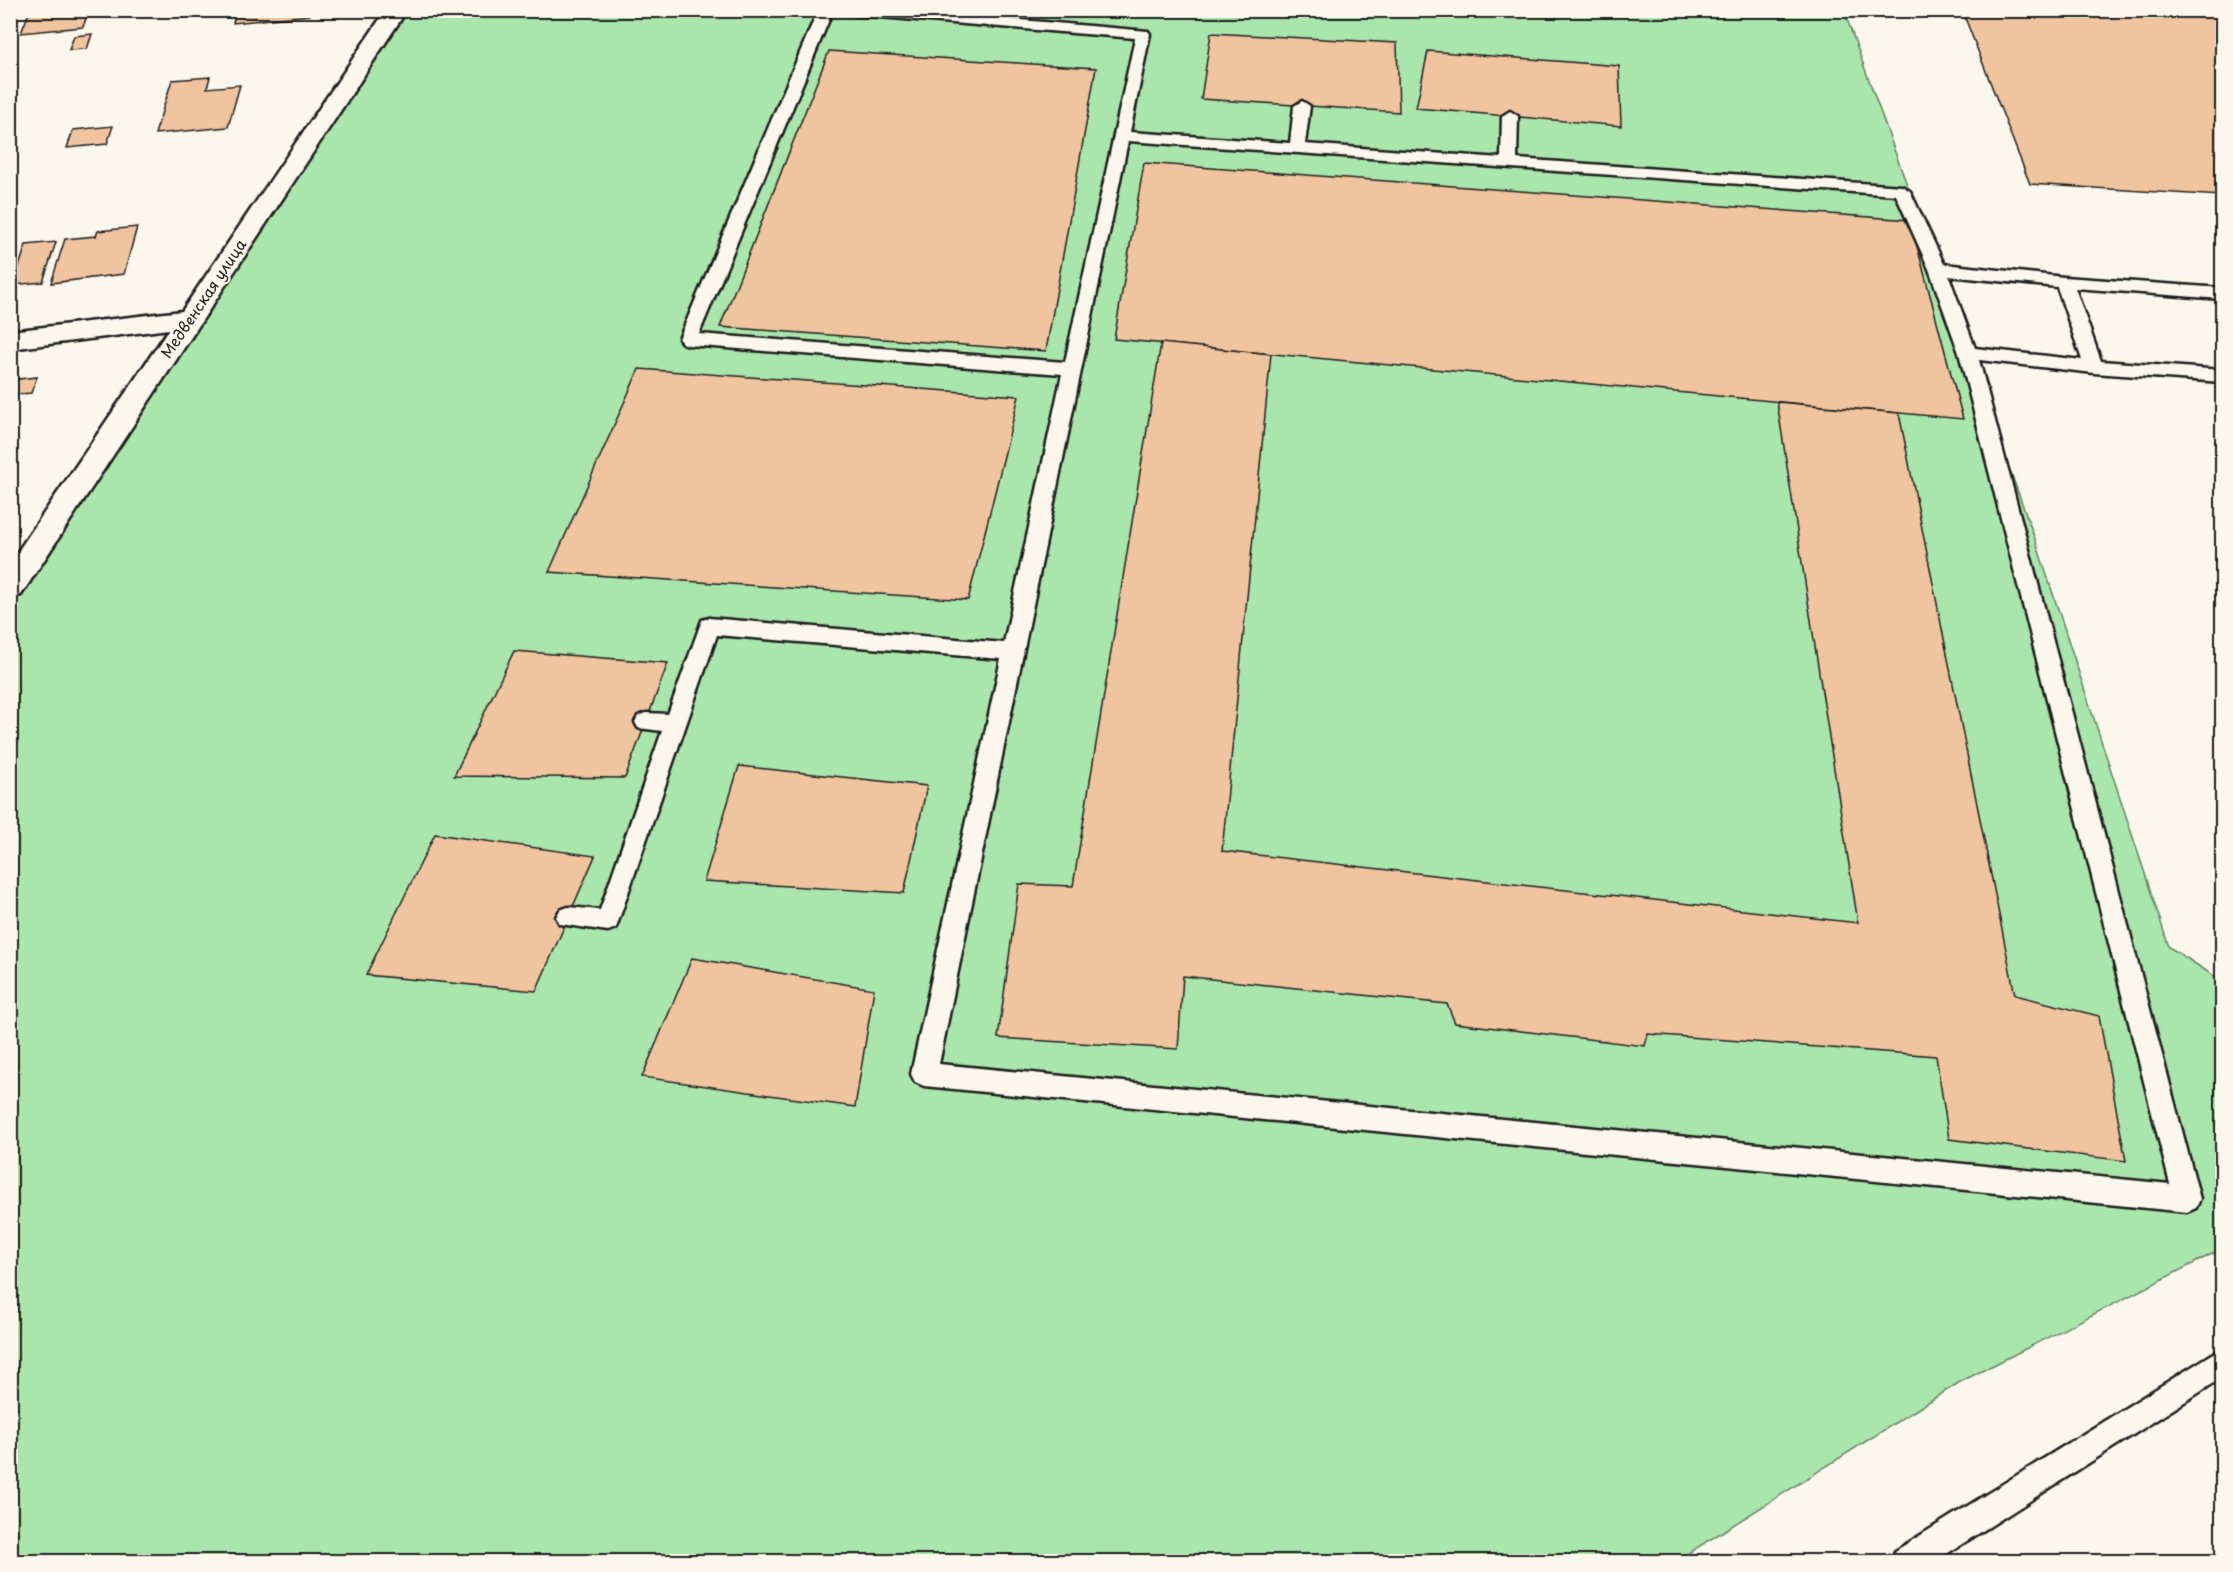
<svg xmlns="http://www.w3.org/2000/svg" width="2233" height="1572" viewBox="0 0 2233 1572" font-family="'Playpen Sans',sans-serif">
  <rect width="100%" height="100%" fill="#fbf7ec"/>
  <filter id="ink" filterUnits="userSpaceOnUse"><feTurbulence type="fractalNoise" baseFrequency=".0167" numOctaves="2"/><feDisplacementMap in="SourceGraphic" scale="12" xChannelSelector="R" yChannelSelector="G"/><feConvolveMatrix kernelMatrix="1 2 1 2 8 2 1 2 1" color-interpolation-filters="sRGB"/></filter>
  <g filter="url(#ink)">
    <polygon fill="#a9e6ac" stroke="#628164" stroke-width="1.5" points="402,11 1844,11 2035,539 2169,947 2222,981 2222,1249 1960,1382 1676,1561 11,1562 11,592"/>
    <g fill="#f0c49f" stroke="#1c1c1c" stroke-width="1.5">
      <polygon points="30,10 89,10 83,27 21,33"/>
      <polygon points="236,10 311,10 310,15 233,23"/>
      <polygon points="1962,10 2214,10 2222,26 2222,196 2030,184"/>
      <polygon points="1211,33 1397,43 1399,112 1201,99"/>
      <polygon points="92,34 87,49 69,50 74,36"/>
      <polygon points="829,51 1096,68 1046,351 720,327"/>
      <polygon points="1428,51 1619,66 1621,126 1416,108"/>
      <polygon points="210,77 207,88 240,85 228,127 155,134 172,80"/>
      <polygon points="113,126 107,144 67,148 73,130"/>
      <polygon points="1144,163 1910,220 1963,419 1114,339"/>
      <polygon points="137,227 124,274 51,283 65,239 96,236 98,231"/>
      <polygon points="56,242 43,282 13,285 26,245"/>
      <polygon points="1161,343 1271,354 1222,851 1858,923 1777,402 1899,413 2015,995 2099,1016 2126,1161 1949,1139 1936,1056 1648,1034 1645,1046 1455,1023 1447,1004 1183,976 1178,1049 998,1038 1019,884 1073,886"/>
      <polygon points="639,369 1019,396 968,600 549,572"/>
      <polygon points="37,377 31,393 10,395 10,380"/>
      <polygon points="514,651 668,663 625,778 454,776"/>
      <polygon points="739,766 927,786 904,893 704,881"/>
      <polygon points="435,834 595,856 536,991 366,975"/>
      <polygon points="692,958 874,989 855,1107 642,1077"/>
    </g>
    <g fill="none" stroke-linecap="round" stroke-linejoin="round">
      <g stroke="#1c1c1c" stroke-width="5">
        <g id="lane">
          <path d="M818,10H833L699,334L1065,362L1135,38L843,14L836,10H904L1148,31L1150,34L1130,132L1290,143L1294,106L1302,101L1310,106L1305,144L1501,158L1502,116L1510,111L1518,116L1517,159L1902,186L1910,191L1944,264L2064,277L2222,288V299L2075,288L2101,361L2222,370V382L2094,373L1979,360L2200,1199L2196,1208L2187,1212L924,1086L915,1082L911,1074L1001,659L717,635L616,928L608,931L560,924L556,917L560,910L568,907L600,910L662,731L638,728L635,722L638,716L646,713L668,714L702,620L709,618L1004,643L1062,374L688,345L682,343L679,339ZM1128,141L1896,195L1929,269L1959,353L2170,1184L939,1064ZM1949,276L2057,287L2082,360L1975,348Z"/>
          <polygon points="2222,1348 2222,1378 1934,1562 1891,1562 1895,1551"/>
        </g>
      </g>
      <g stroke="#1c1c1c" stroke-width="5">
        <polygon id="street" points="386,10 407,10 21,595 10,598 10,563 169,329 10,349 10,331 182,311"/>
      </g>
      <use href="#lane" fill="#fbf7ec" fill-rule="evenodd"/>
      <use href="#street" fill="#fbf7ec" fill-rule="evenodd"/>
    </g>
  </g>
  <g text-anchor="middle" stroke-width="4.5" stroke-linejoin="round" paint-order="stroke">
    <g font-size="15" fill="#1c1c1c" stroke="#fbf7ec">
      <text transform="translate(204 299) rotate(-56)" y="5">Медвенская улица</text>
    </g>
  </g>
  <rect width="2233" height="1572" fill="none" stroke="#fbf7ec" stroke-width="36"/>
  <rect x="18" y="18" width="2197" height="1536" fill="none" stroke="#1c1c1c" stroke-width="2" filter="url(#ink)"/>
</svg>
